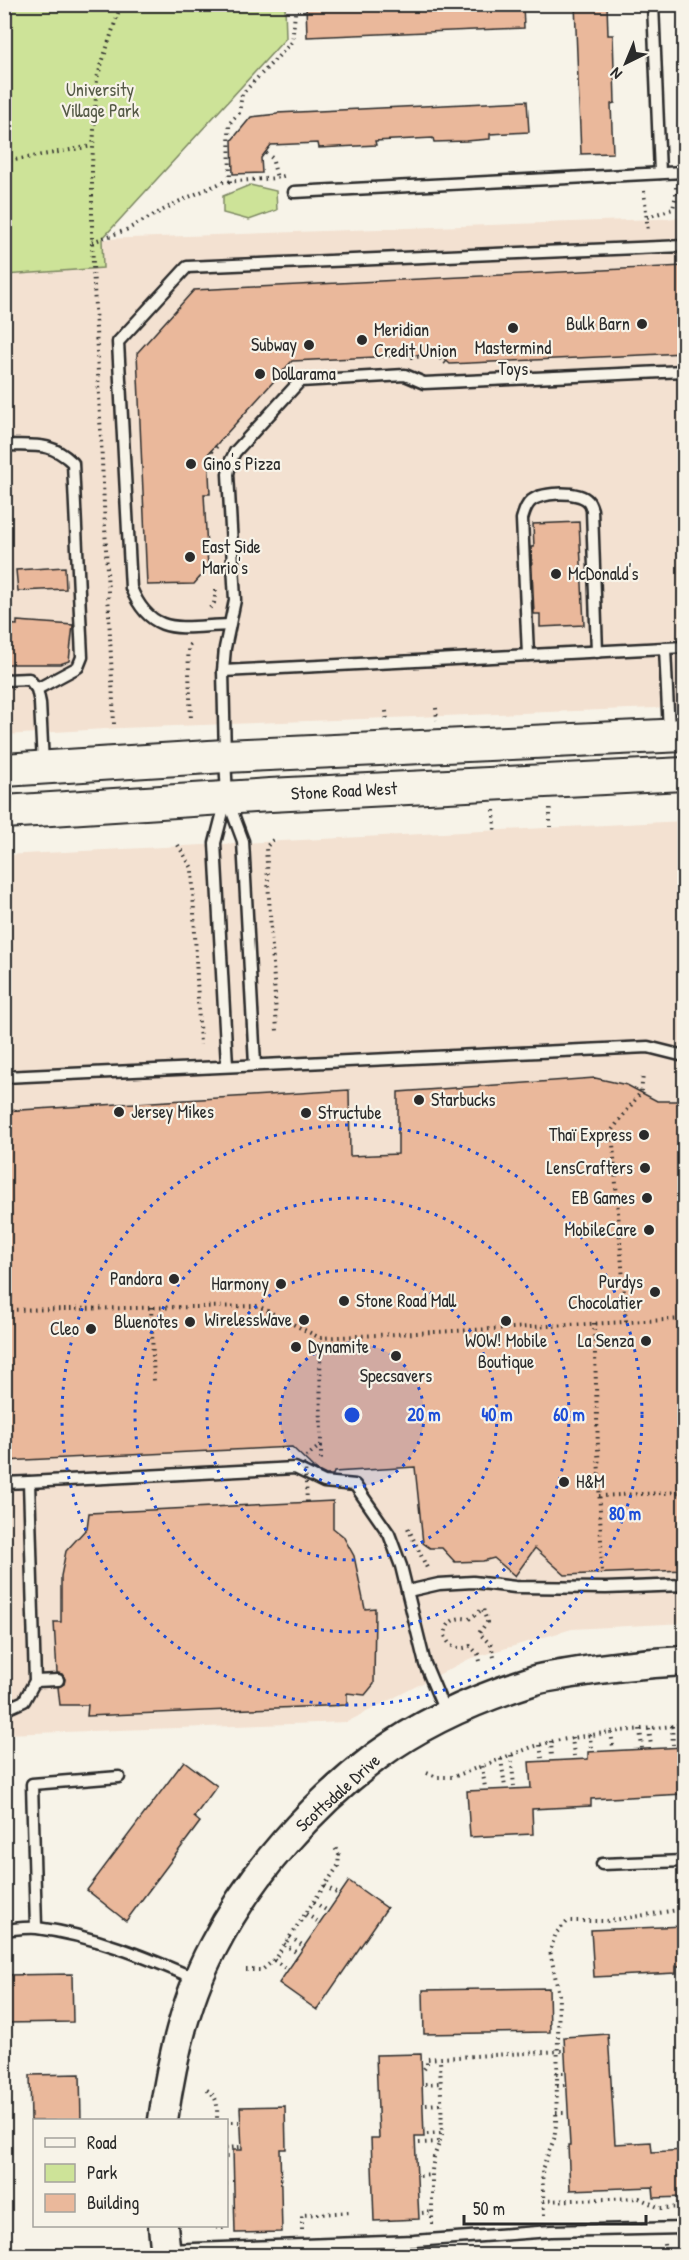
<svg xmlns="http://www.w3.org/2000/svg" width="689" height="2260" viewBox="0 0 689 2260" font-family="'Patrick Hand',sans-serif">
  <rect width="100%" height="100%" fill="#f7f3e8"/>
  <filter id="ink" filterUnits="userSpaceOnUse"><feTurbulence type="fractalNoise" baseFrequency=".0167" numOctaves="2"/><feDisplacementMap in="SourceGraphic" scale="12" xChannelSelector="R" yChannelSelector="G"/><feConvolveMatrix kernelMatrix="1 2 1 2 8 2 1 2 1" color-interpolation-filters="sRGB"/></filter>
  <g filter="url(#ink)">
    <g fill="#f3e1d1">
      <polygon points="684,218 684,707 121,728 5,735 5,275 103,268 102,239"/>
      <polygon points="684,821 684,1623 572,1629 469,1659 347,1722 5,1734 4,855"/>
    </g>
    <g fill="#cde398" stroke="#7c8762" stroke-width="1.5">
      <polygon points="5,4 285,5 286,38 102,239 103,268 5,275"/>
      <polygon points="250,185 276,191 277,210 249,220 223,213 223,196"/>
    </g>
    <g fill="#eab89b" stroke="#2b2b2b" stroke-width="1.5">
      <polygon points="306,4 523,4 524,28 307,37"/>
      <polygon points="575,4 607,4 608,35 613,35 615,103 611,104 613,153 581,154"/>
      <polygon points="527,101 529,132 490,134 490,139 466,141 434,142 433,138 375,141 376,145 319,148 318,143 271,145 261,158 262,173 233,174 232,140 251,117 277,114 277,113"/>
      <polygon points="684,266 684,353 450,364 439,354 292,361 208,454 210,494 204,494 208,568 194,584 147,585 137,353 194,290"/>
      <polygon points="579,522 584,625 540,627 540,614 534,614 531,547 534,547 533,524"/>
      <polygon points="65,567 66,589 18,591 16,570"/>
      <polygon points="17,621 73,625 69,661 60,664 4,664 4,624 17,625"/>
      <polygon points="595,1078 627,1085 657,1101 684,1101 684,1570 565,1575 535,1548 515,1576 494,1558 483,1561 455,1562 442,1548 430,1548 423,1543 415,1467 334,1472 333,1475 326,1475 316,1470 292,1447 4,1461 4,1111 349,1090 350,1156 398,1154 398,1092"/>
      <polygon points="333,1501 333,1528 343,1536 354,1556 365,1609 375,1608 374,1684 365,1695 347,1693 347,1705 87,1716 88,1705 60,1705 58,1687 64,1684 65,1679 62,1674 57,1673 54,1622 61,1622 61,1576 66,1551 87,1528 89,1513"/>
      <polygon points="684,1747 684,1794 591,1799 591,1806 532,1809 533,1834 470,1837 467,1791 531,1788 529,1762 588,1759 588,1752"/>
      <polygon points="184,1761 217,1786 194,1817 200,1822 126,1921 87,1890"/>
      <polygon points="349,1881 387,1908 317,2010 279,1983"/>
      <polygon points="684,1926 684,1966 676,1966 676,1973 594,1977 591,1930"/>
      <polygon points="72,1974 73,2022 4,2023 4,1975"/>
      <polygon points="549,1988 550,2032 424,2034 423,1990"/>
      <polygon points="608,2034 615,2144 651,2142 652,2152 684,2150 684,2197 654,2198 653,2187 570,2190 568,2145 570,2145 564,2037"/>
      <polygon points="421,2054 424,2137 415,2137 419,2219 374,2221 371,2138 379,2138 376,2055"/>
      <polygon points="80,2074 81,2121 31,2121 30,2075"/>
      <polygon points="285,2106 286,2149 280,2149 282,2232 235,2233 233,2150 242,2150 240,2107"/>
    </g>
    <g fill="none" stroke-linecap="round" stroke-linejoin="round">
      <g stroke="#2b2b2b" stroke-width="15">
        <g id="service">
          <polyline points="653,4 660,173"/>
          <polyline points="294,192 684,172"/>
          <path d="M4,445C35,446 50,441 73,463L82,657L78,667L37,689"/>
          <path d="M229,625C183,626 152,639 131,588L118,342L187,267L684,246"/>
          <polyline points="665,648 669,732"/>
          <path d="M528,655L522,519C524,513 525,507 530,502C539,492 578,490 588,501C590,503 591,507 592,510L597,652"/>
          <polyline points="223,671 684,647"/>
          <polyline points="4,680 29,679 37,689 40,703 43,764"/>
          <polyline points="226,800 215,843 227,1065"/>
          <polyline points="255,1064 243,841 227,798 225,756 223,671 225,648 235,600 228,474 231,460 235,452 300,381 405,375 424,383 684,371"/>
          <polyline points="4,1077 648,1047 684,1056"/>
          <polyline points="4,1483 29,1482"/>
          <polyline points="408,1591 439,1584 473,1582 515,1587 606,1588 684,1585"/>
          <polyline points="35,1681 58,1680"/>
          <polyline points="4,1710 24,1701 35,1681 29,1482 295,1468 324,1482 355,1485 389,1534 401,1566 425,1664 446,1714"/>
          <polyline points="602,1864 684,1861"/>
          <polyline points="36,1927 32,1784 119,1777"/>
          <path d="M4,1930C15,1929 27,1927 37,1928C92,1935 146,1957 196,1979"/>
          <polyline points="166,2250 414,2241 551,2231 684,2228"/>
        </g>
      </g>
      <g stroke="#2b2b2b" stroke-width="33">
        <g id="tertiary">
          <path d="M163,2120C171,2063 185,1999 213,1947C251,1873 311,1806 377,1756C423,1722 478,1698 532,1681C543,1677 556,1676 567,1674C607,1667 645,1663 684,1661"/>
          <polyline points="163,2226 166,2256"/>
        </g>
      </g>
      <g stroke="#2b2b2b" stroke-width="36">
        <g id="secondary">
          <polyline points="4,770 225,756 684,735"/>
          <polyline points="4,812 270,795 684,774"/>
        </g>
      </g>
      <g stroke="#2b2b2b" stroke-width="4" stroke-dasharray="1.5 4.5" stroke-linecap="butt">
        <polyline points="266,153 272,158 277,178"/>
        <polyline points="4,162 92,146"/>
        <polyline points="230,182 229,124 239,113 242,94 292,42 296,4"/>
        <polyline points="644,191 648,232"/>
        <polyline points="647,217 673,209 676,195 676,187"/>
        <polyline points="92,242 126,230 180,201 223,182 277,178 287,175"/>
        <polyline points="411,357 437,356 448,365"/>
        <polyline points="210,469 209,455 217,446"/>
        <polyline points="210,608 214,603 216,590"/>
        <polyline points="190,644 188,648 191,720"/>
        <polyline points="436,708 437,720"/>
        <polyline points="386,711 387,722"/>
        <polyline points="114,724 92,242 92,166 97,78 121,4"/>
        <polyline points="550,808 550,827"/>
        <polyline points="494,810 495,830"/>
        <polyline points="273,840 266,847 277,1031"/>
        <polyline points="178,845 192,868 200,1045"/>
        <polyline points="151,1307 154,1383"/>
        <polyline points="4,1310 258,1306 320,1338 684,1319"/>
        <polyline points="626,1321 612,1130 641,1092 643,1075"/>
        <polyline points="594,1323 602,1573"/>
        <polyline points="321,1446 321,1462"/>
        <polyline points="306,1457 321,1445 320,1338"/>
        <polyline points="599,1496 684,1492"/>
        <polyline points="408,1528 428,1570"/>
        <path d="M480,1661L478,1654L470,1646C459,1651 448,1647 445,1635C447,1621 456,1616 469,1619L483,1609L487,1622L479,1633L491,1645L494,1657"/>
        <polyline points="672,1726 673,1745"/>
        <polyline points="640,1729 642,1748"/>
        <polyline points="649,1729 651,1746"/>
        <polyline points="611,1732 613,1747"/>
        <polyline points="590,1734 591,1749"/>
        <polyline points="572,1737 574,1756"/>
        <polyline points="551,1741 552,1758"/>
        <polyline points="540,1745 542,1758"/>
        <polyline points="511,1755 514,1786"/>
        <polyline points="501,1759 505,1787"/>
        <polyline points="482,1766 485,1788"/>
        <polyline points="427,1773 437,1777 453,1777 532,1747 554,1741 610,1732 674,1726 684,1723"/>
        <polyline points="325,1886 338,1894"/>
        <polyline points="314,1902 326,1910"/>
        <polyline points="306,1914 317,1921"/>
        <polyline points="290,1937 302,1945"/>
        <polyline points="284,1944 297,1953"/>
        <polyline points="274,1960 286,1969"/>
        <polyline points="246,1970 262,1970 274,1960 338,1866 339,1855 334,1846"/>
        <polyline points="424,2069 427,2065 427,2059 440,2058"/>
        <polyline points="556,2073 564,2073"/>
        <polyline points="425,2084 440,2083"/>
        <polyline points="557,2086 565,2085"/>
        <path d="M207,2090C219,2097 217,2108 217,2120"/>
        <polyline points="426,2105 441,2104"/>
        <polyline points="556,2113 566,2113"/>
        <polyline points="226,2122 239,2122"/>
        <polyline points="427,2134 442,2133"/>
        <polyline points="419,2143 440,2142"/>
        <polyline points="226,2148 240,2147"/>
        <polyline points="226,2157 232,2157"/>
        <polyline points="420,2176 432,2175"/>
        <polyline points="226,2184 231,2184"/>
        <polyline points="226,2199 231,2199"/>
        <polyline points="543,2201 639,2198 660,2208 684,2207"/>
        <polyline points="422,2213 432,2212"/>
        <polyline points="544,2215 542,2169 554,2139 556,2125 559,1995 550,1951 556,1933 568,1921 607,1921 684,1909"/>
        <polyline points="432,2224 432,2170 434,2157 442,2135 440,2058 562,2051"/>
        <polyline points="216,2228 228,2228"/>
        <polyline points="302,2230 302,2215 352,2212"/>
        <polyline points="4,2231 5,2233"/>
        <polyline points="664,2244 665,2256"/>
      </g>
      <use href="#service" stroke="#f7f3e8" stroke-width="10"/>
      <use href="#tertiary" stroke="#f7f3e8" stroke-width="28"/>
      <use href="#secondary" stroke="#f7f3e8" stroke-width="32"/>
      <polyline stroke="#2b2b2b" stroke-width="4" stroke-dasharray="1.5 4.5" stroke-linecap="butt" points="307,1502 305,1465 310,1464"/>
    </g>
  </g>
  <circle cx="352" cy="1415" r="72" fill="#1d4ed8" fill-opacity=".12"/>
  <g fill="none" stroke="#1d4ed8" stroke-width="3" stroke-dasharray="3 6">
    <circle cx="352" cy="1415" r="72"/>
    <circle cx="352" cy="1415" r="145"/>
    <circle cx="352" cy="1415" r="217"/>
    <circle cx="352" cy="1415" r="290"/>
  </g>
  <g fill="#2b2b2b" stroke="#f7f3e8" stroke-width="2">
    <circle cx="642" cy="324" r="6"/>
    <circle cx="513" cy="328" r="6"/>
    <circle cx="362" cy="340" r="6"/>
    <circle cx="309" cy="345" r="6"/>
    <circle cx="260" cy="374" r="6"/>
    <circle cx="191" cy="464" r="6"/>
    <circle cx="190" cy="557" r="6"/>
    <circle cx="556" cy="574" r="6"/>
    <circle cx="419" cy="1100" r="6"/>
    <circle cx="119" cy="1112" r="6"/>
    <circle cx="306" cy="1113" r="6"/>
    <circle cx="644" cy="1135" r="6"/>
    <circle cx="645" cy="1168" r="6"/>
    <circle cx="647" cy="1198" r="6"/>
    <circle cx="649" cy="1230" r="6"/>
    <circle cx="174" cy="1279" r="6"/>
    <circle cx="281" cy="1284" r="6"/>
    <circle cx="655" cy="1292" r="6"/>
    <circle cx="344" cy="1301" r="6"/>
    <circle cx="304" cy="1320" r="6"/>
    <circle cx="506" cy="1321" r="6"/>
    <circle cx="190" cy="1322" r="6"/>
    <circle cx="91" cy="1329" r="6"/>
    <circle cx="646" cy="1341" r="6"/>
    <circle cx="296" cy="1347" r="6"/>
    <circle cx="396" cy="1356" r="6"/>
    <circle cx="564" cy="1482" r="6"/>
  </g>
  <g text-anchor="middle" stroke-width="4.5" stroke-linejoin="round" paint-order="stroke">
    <g font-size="18" fill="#545946" stroke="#f7f3e8">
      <text x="100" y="96">University<tspan x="100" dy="21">Village Park</tspan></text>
    </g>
    <g font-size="18" fill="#2b2b2b" stroke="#f7f3e8" text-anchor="end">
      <text x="630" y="330">Bulk Barn</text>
      <text x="374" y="336" text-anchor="start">Meridian<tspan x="374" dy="21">Credit Union</tspan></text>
      <text x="297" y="351">Subway</text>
      <text x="513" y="354" text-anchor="middle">Mastermind<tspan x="513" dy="21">Toys</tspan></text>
      <text x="272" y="380" text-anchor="start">Dollarama</text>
      <text x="203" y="470" text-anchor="start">Gino's Pizza</text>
      <text x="202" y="553" text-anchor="start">East Side<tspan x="202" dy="21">Mario's</tspan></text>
      <text x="568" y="580" text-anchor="start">McDonald's</text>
      <text x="431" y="1106" text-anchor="start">Starbucks</text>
      <text x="131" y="1118" text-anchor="start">Jersey Mikes</text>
      <text x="318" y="1119" text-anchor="start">Structube</text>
      <text x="632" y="1141">Thaï Express</text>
      <text x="633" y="1174">LensCrafters</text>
      <text x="635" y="1204">EB Games</text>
      <text x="637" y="1236">MobileCare</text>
      <text x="162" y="1285">Pandora</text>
      <text x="643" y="1288">Purdys<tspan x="643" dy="21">Chocolatier</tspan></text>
      <text x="269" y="1290">Harmony</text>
      <text x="356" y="1307" text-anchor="start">Stone Road Mall</text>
      <text x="292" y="1326">WirelessWave</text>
      <text x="178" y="1328">Bluenotes</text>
      <text x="79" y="1335">Cleo</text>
      <text x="506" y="1347" text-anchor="middle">WOW! Mobile<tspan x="506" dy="21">Boutique</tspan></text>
      <text x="634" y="1347">La Senza</text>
      <text x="308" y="1353" text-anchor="start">Dynamite</text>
      <text x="396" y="1382" text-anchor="middle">Specsavers</text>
      <text x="576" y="1488" text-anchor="start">H&amp;M</text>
    </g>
    <g font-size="18" fill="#2b2b2b" stroke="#f7f3e8">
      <text transform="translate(344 791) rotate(-3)" y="6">Stone Road West</text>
      <text transform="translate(338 1793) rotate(-42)" y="6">Scottsdale Drive</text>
    </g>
  </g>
  <circle cx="352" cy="1415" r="9" fill="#1d4ed8" stroke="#f7f3e8" stroke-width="3"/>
  <g font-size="18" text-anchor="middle" font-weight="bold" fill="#1d4ed8" stroke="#f7f3e8" stroke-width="4.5" stroke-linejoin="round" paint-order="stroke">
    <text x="424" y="1421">20 m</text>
    <text x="497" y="1421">40 m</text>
    <text x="569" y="1421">60 m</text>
    <text x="625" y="1520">80 m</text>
  </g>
  <rect width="689" height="2260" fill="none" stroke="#f7f3e8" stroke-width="24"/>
  <rect x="12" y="12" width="665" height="2236" fill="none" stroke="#2b2b2b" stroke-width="2" filter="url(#ink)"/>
  <rect x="33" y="2119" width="195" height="108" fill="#f7f3e8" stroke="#a5a39c" stroke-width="1.5"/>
  <rect x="45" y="2138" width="30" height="9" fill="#f7f3e8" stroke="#a5a39c" stroke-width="1.5"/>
  <text x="87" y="2149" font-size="18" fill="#2b2b2b">Road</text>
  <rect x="45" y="2164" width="30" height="18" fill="#cde398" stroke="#a5a39c" stroke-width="1.5"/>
  <text x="87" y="2179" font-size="18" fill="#2b2b2b">Park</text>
  <rect x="45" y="2194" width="30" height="18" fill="#eab89b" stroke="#a5a39c" stroke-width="1.5"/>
  <text x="87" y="2209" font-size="18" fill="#2b2b2b">Building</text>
  <g transform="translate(626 63) rotate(223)" stroke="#f7f3e8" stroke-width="4.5" paint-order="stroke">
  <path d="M0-4.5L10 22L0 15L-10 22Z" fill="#2b2b2b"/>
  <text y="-9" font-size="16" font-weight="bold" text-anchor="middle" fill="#2b2b2b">N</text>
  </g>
  <path d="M464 2215v9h182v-9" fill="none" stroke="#2b2b2b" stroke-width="3"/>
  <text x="473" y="2215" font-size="18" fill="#2b2b2b" stroke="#f7f3e8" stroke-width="4.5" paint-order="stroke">50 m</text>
</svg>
